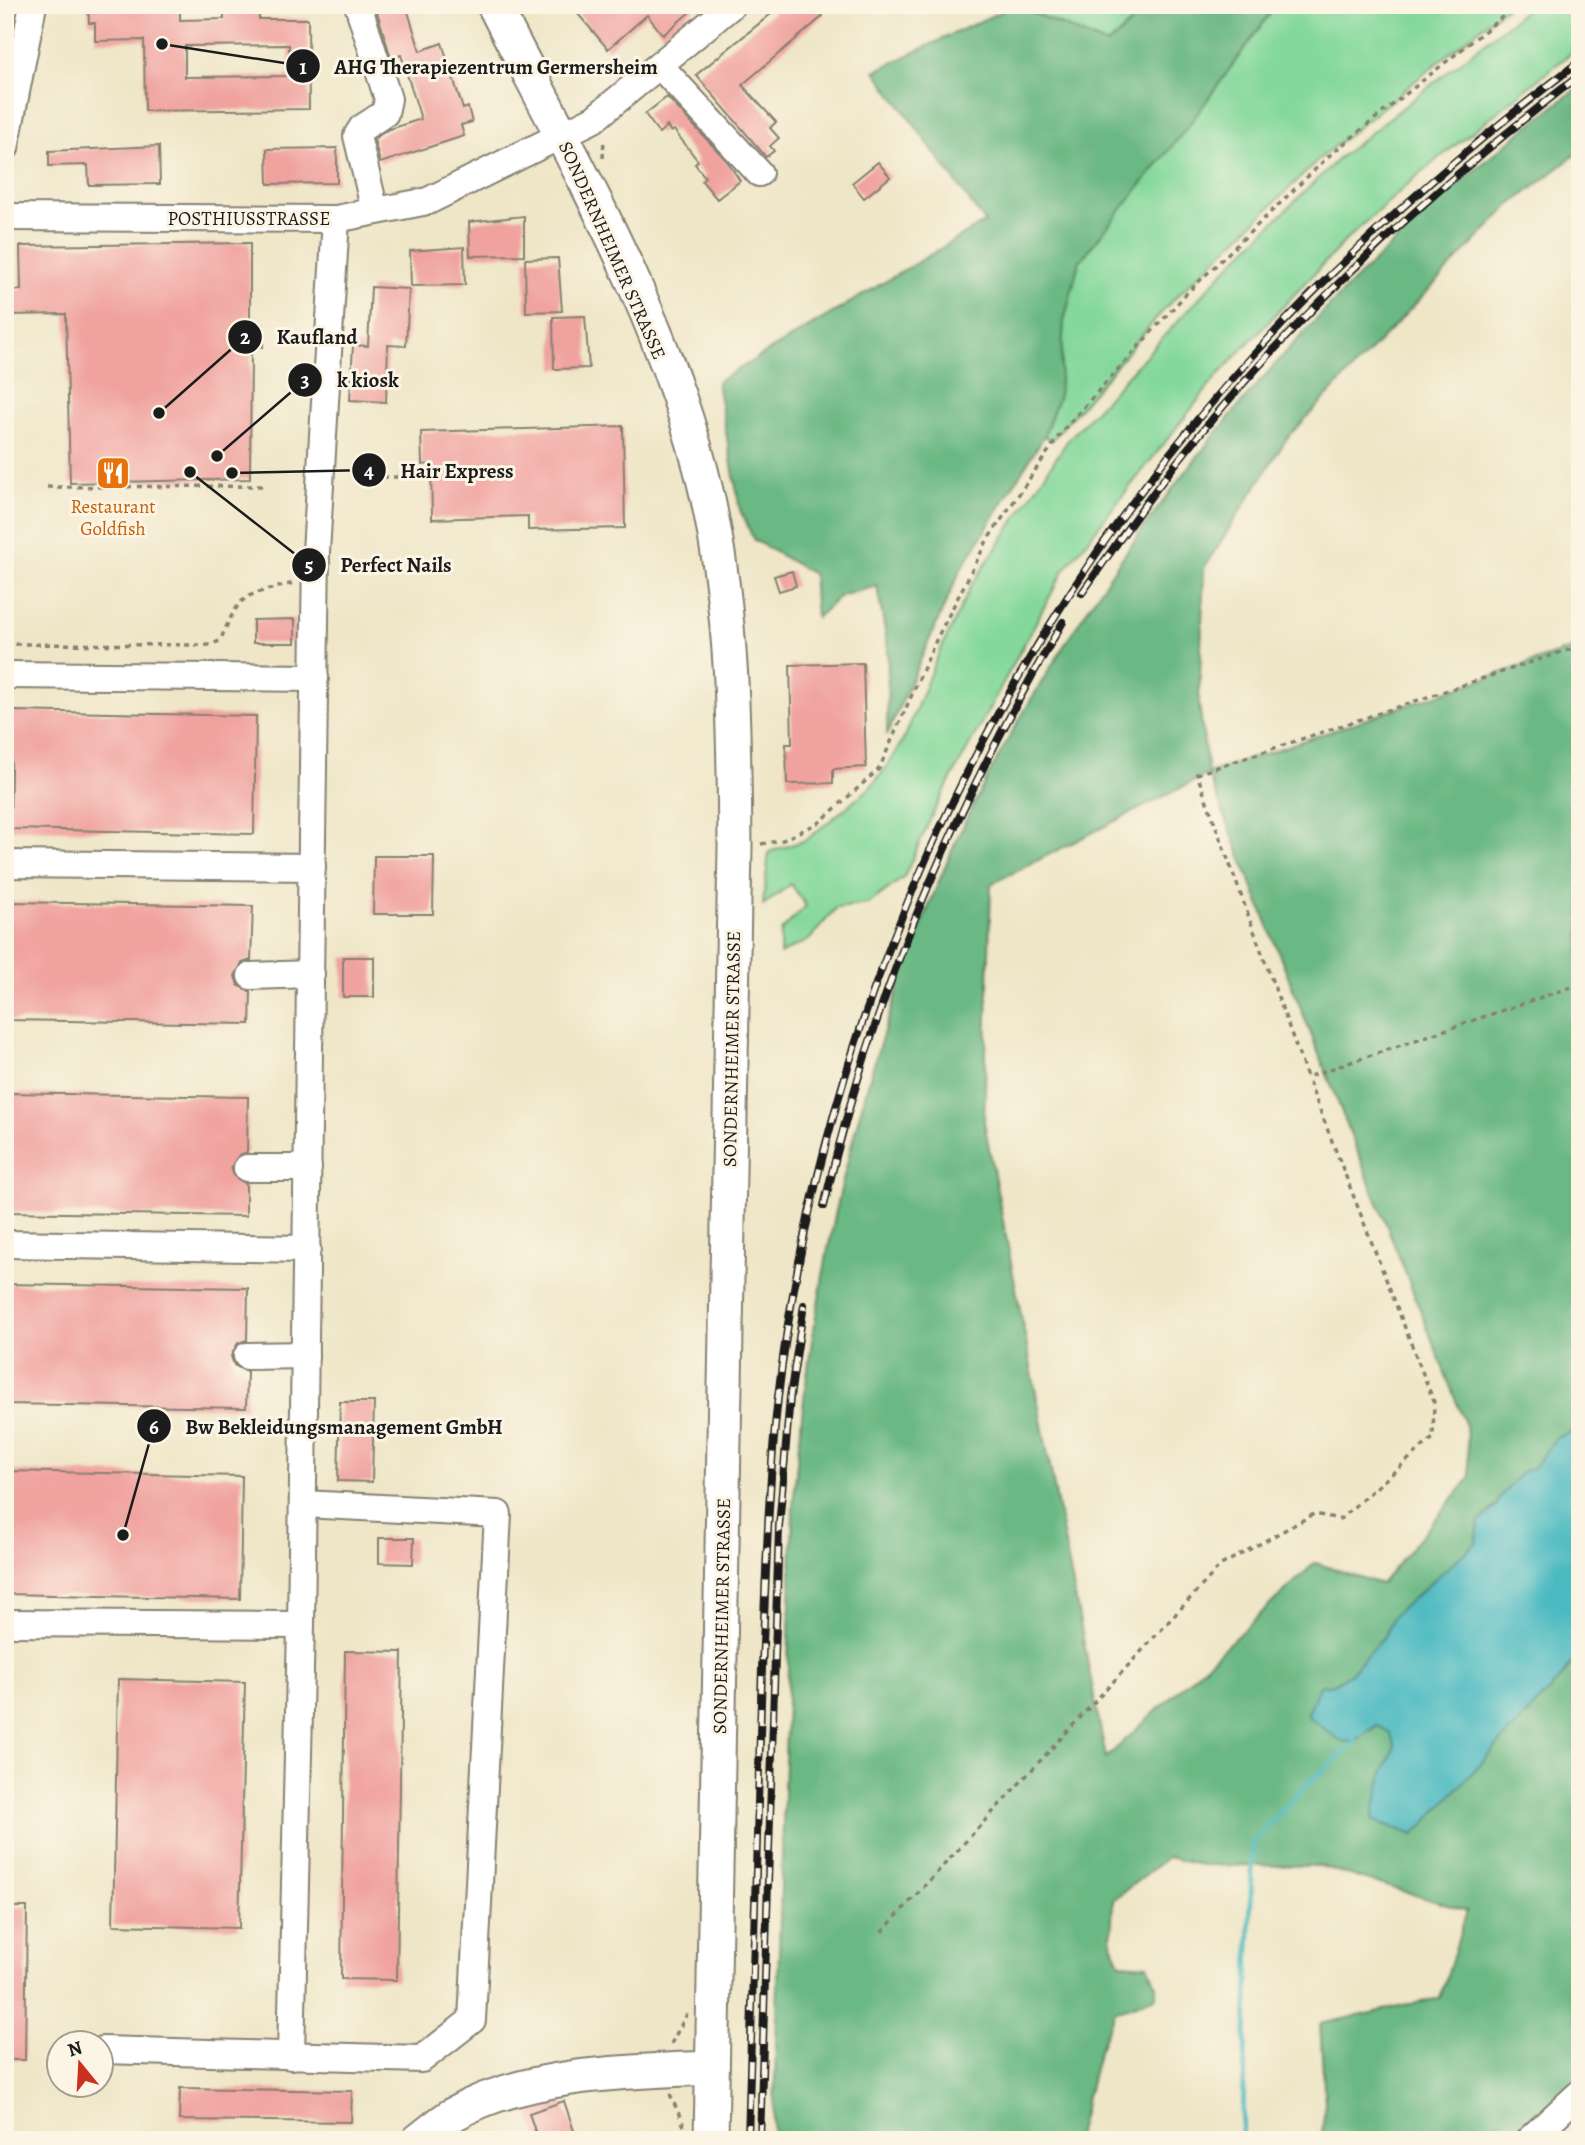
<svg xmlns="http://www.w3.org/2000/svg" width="1585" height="2145" viewBox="0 0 1585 2145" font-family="Alegreya,serif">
  <rect width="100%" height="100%" fill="#fcf5e5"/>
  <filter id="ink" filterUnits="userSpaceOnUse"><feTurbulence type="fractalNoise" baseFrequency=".0143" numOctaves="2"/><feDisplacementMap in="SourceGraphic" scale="14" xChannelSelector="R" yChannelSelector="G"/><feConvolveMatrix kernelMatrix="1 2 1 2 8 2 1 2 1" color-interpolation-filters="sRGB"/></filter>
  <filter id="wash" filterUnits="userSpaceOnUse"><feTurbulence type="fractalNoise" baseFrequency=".00686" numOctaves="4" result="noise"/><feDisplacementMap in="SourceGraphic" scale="28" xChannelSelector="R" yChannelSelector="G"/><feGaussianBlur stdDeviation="1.57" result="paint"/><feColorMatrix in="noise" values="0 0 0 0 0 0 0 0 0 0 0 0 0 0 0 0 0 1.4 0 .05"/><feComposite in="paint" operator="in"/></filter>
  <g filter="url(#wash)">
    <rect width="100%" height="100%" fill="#efe6c7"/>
    <g fill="#84d89b" stroke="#507a5c" stroke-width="2">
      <polygon points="1017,5 1151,5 1108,45"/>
      <polygon points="1276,5 1509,5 1325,154 1168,305 1052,440 1044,436 1059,395 1064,321 1079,262 1189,125"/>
      <polygon points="1532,5 1580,5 1580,46 1418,175 1346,240 1219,374 1064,570 935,809 904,877 868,904 836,908 809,940 780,954 781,931 806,906 791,884 763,905 769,852 806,840 869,789 886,768 905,737 934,664 971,586 1068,440 1223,272 1339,158"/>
    </g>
    <g fill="#6bb883" stroke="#446a50" stroke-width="2" fill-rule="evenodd">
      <polygon points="1014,5 1107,45 1151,5 1276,5 1189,125 1079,262 1064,321 1059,395 1044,436 960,571 887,735 888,648 877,586 840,596 816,618 813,574 754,540 740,510 717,382 985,222 875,71"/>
      <path d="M1580,86V151L1508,207L1287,438L1204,568L1199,704L1208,773L1580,646V1419L1575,1430L1556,1438L1533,1468L1479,1522L1477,1542L1395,1615L1385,1635L1351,1673L1334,1684L1355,1742L1377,1725L1390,1732L1395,1746L1383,1774L1560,1679L1580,1651V2081L1514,2140H1313L1322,2134L1325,2104L1320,2024L1440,1998L1467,1911L1320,1866L1200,1865L1168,1857L1113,1900L1111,1941L1120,1963L1148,1965L1156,1985V1997L1115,2011L1098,2053L1076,2140H773L793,1509C810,1284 860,1063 950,855C982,781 1024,709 1067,641C1207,419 1371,244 1580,86ZM1208,774L1466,1426L1470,1478L1381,1584L1315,1563L1106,1758L984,1122L991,884Z"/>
    </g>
    <polygon fill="#4bbac1" stroke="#346b6e" stroke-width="2" points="1580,1419 1580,1651 1560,1679 1414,1835 1372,1820 1383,1774 1395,1746 1390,1733 1377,1725 1355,1742 1341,1741 1307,1716 1319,1686 1334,1684 1351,1673 1385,1635 1394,1615 1477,1542 1479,1522 1497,1506 1499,1498 1522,1472 1533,1468 1556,1438 1575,1430"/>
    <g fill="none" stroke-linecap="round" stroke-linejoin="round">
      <polyline stroke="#4bbac1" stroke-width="5" points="1242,2140 1253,1842 1304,1787 1355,1742"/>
    </g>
    <g id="blocks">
      <g fill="#f0a29f" fill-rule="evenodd">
        <path d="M88,5H158V9H180V20L224,19V8H259V19H308L309,109L145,111L144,40L95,41V23H89ZM289,45V76L185,77V46Z"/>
        <polygon points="375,5 406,5 420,51 442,43 463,109 468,107 472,122 461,125 464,136 380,163 374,139 387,130 421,119 401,55 391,58"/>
        <polygon points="588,5 698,5 663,35 647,15 608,49 578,14"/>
        <polygon points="782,5 814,5 823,16 742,85 776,122 770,128 779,138 770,146 774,151 766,157 696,75"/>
        <polygon points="667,97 727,161 740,181 717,199 702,181 705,177 695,164 698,161 674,130 671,132 667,126 659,133 645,114"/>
        <polygon points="159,146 160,184 89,185 88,165 49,166 49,151"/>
        <polygon points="337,148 337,183 268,184 267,149"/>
        <polygon points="878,162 890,177 864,198 852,183"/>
        <polygon points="524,216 524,255 470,256 469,222"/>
        <polygon points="250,243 250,325 263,325 263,347 251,347 250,479 70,483 66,314 5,315 5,291 21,290 20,246"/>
        <polygon points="464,247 465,285 411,286 410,251"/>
        <polygon points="558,258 562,311 526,312 525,259"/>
        <polygon points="371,287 409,289 406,346 388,345 386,402 350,400 353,345 368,346"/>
        <polygon points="585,316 589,368 554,369 553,317"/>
        <polygon points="623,426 625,528 528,530 528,516 432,519 431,464 422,465 421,432"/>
        <polygon points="792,571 796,586 779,591 774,576"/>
        <polygon points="295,619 295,643 253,643 253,620"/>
        <polygon points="863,663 866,767 833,769 833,783 787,784 786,744 792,744 790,665"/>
        <polygon points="12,711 256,716 254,834 10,829"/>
        <polygon points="374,856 434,856 433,914 373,914"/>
        <polygon points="9,902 253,906 251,960 242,963 235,976 238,985 251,992 250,1024 6,1020"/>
        <rect x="343" y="957" width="31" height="40"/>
        <polygon points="5,1093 248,1097 247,1152 239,1155 231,1167 234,1176 246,1184 246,1216 5,1212"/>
        <polygon points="5,1284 248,1288 247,1340 238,1343 231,1356 234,1365 247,1372 246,1408 5,1404"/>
        <polygon points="340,1402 374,1402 372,1482 338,1481"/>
        <polygon points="5,1471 242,1476 240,1599 5,1594"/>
        <polygon points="379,1538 414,1538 413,1564 379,1563"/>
        <polygon points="345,1651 402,1652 397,1980 341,1979"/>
        <polygon points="118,1679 245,1682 239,1928 113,1925"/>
        <polygon points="5,1907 27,1907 25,2060 5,2060"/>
        <polygon points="180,2088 352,2091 351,2122 179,2120"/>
        <polygon points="564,2101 577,2140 538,2140 529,2113"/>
      </g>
    </g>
  </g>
  <g filter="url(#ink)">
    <use href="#blocks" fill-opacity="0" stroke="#868172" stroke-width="2"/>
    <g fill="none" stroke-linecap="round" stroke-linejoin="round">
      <g stroke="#868172" stroke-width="30">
        <g id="minor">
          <polyline points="358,5 388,99 385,113 362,128 357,136 375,211"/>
          <polyline points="661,67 759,173"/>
          <polyline points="5,148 33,5"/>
          <polyline points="5,217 336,219 428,201 594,119 732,5"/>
          <polyline points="5,675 315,678"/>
          <polyline points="5,864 312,867"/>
          <polyline points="251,976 311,974"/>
          <polyline points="247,1168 308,1168"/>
          <polyline points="5,1244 307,1249"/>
          <polyline points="247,1356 305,1355"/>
          <polyline points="5,1623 301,1625 291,2056"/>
          <polyline points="301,1625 316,552 336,219"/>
          <polyline points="102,2050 422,2059 472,2020 498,1514 303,1504"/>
          <polyline points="1529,2140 1580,2093"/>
        </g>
      </g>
      <g stroke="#868172" stroke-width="37">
        <g id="major">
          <path d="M494,5C573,160 669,324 707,495C733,612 734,728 735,847L711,2140"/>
          <path d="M419,2140C431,2131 442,2121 454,2114C525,2073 632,2071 712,2068"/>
        </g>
      </g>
      <g stroke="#868172" stroke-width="3.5" stroke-dasharray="5 5" stroke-linecap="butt">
        <polyline points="603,158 604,138"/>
        <polyline points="353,477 403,477"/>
        <polyline points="47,487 265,486"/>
        <path d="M5,644L209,645L220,641C242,590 242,597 294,583"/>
        <polyline points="1580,646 1197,774 1307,1077 1580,984"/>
        <polyline points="761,844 783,840 820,822 879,769 937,638 988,539 1063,430 1186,294 1331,154 1517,5"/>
        <polyline points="882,1932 1221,1565 1314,1514 1340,1519 1433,1438 1434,1402 1307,1077"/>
        <polyline points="671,2044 687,2014"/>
        <polyline points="670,2094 685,2128"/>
      </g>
      <use href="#minor" stroke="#fff" stroke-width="26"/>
      <use href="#major" stroke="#fff" stroke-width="33"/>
      <g stroke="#1c1c1c" stroke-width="8">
        <g id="rail">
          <path d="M1082,593C1120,539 1157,485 1199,435C1311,299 1441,182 1580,75"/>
          <path d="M824,1206C871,999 955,804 1063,622"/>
          <path d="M748,2140C753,1983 757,1825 762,1668C766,1578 768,1487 778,1397C821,1028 981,668 1225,387C1331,265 1451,159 1580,61"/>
          <polyline points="760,2140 779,1527 790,1397 804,1305"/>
        </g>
      </g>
      <use href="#rail" stroke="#fcf5e5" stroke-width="5" stroke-dasharray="16" stroke-linecap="butt"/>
    </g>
  </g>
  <defs>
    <g id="restaurant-square" transform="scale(1.75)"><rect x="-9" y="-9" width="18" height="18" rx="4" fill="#e8710a" stroke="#fcf5e5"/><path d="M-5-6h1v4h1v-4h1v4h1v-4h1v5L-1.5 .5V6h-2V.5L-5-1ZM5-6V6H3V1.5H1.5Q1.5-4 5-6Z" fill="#fff"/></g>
  </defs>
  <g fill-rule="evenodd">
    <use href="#restaurant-square" x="113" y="473"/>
  </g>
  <g text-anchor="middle" stroke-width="6" stroke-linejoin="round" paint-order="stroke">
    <g font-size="19" fill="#1c1c1c" stroke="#fcf5e5">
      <text x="249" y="225">POSTHIUSSTRASSE</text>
      <text transform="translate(613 250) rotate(66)" y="7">SONDERNHEIMER STRASSE</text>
      <text transform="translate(731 1049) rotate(-89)" y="7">SONDERNHEIMER STRASSE</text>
      <text transform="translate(721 1616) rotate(-89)" y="7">SONDERNHEIMER STRASSE</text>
    </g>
    <g font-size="19" fill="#c56008" stroke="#fcf5e5">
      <text x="113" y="513">Restaurant<tspan x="113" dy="22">Goldfish</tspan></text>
    </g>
  </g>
  <path fill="none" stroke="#1c1c1c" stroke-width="2.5" d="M162 44L303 66M159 413L245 337M217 456L305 380M232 473L369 470M190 472L309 565M123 1535L154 1426"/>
  <g fill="#1c1c1c" stroke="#fcf5e5" stroke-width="2.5">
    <circle cx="162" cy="44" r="7"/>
    <circle cx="159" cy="413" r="7"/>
    <circle cx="217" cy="456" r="7"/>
    <circle cx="232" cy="473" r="7"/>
    <circle cx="190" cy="472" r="7"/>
    <circle cx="123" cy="1535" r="7"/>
    <circle cx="303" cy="66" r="18"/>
    <circle cx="245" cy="337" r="18"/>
    <circle cx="305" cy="380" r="18"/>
    <circle cx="369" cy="470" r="18"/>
    <circle cx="309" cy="565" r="18"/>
    <circle cx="154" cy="1426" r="18"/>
  </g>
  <g font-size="21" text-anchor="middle" font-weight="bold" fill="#fff">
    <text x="303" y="74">1</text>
    <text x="245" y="344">2</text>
    <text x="305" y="387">3</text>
    <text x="369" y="478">4</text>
    <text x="309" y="572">5</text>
    <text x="154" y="1434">6</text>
  </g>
  <g font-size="21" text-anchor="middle" font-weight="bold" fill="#1c1c1c" stroke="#fcf5e5" stroke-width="6" stroke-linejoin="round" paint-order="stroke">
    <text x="496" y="74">AHG Therapiezentrum Germersheim</text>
    <text x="317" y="344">Kaufland</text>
    <text x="368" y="387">k kiosk</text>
    <text x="457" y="478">Hair Express</text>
    <text x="396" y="572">Perfect Nails</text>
    <text x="344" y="1434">Bw Bekleidungsmanagement GmbH</text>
  </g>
  <rect width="1585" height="2145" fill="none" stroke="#fcf5e5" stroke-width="28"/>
  <g transform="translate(80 2064) rotate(342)"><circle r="33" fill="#fcf5e5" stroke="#a29e95" stroke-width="2"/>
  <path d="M0-5L12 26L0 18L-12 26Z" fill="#c8321e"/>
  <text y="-10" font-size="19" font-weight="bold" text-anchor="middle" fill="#1c1c1c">N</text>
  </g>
</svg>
